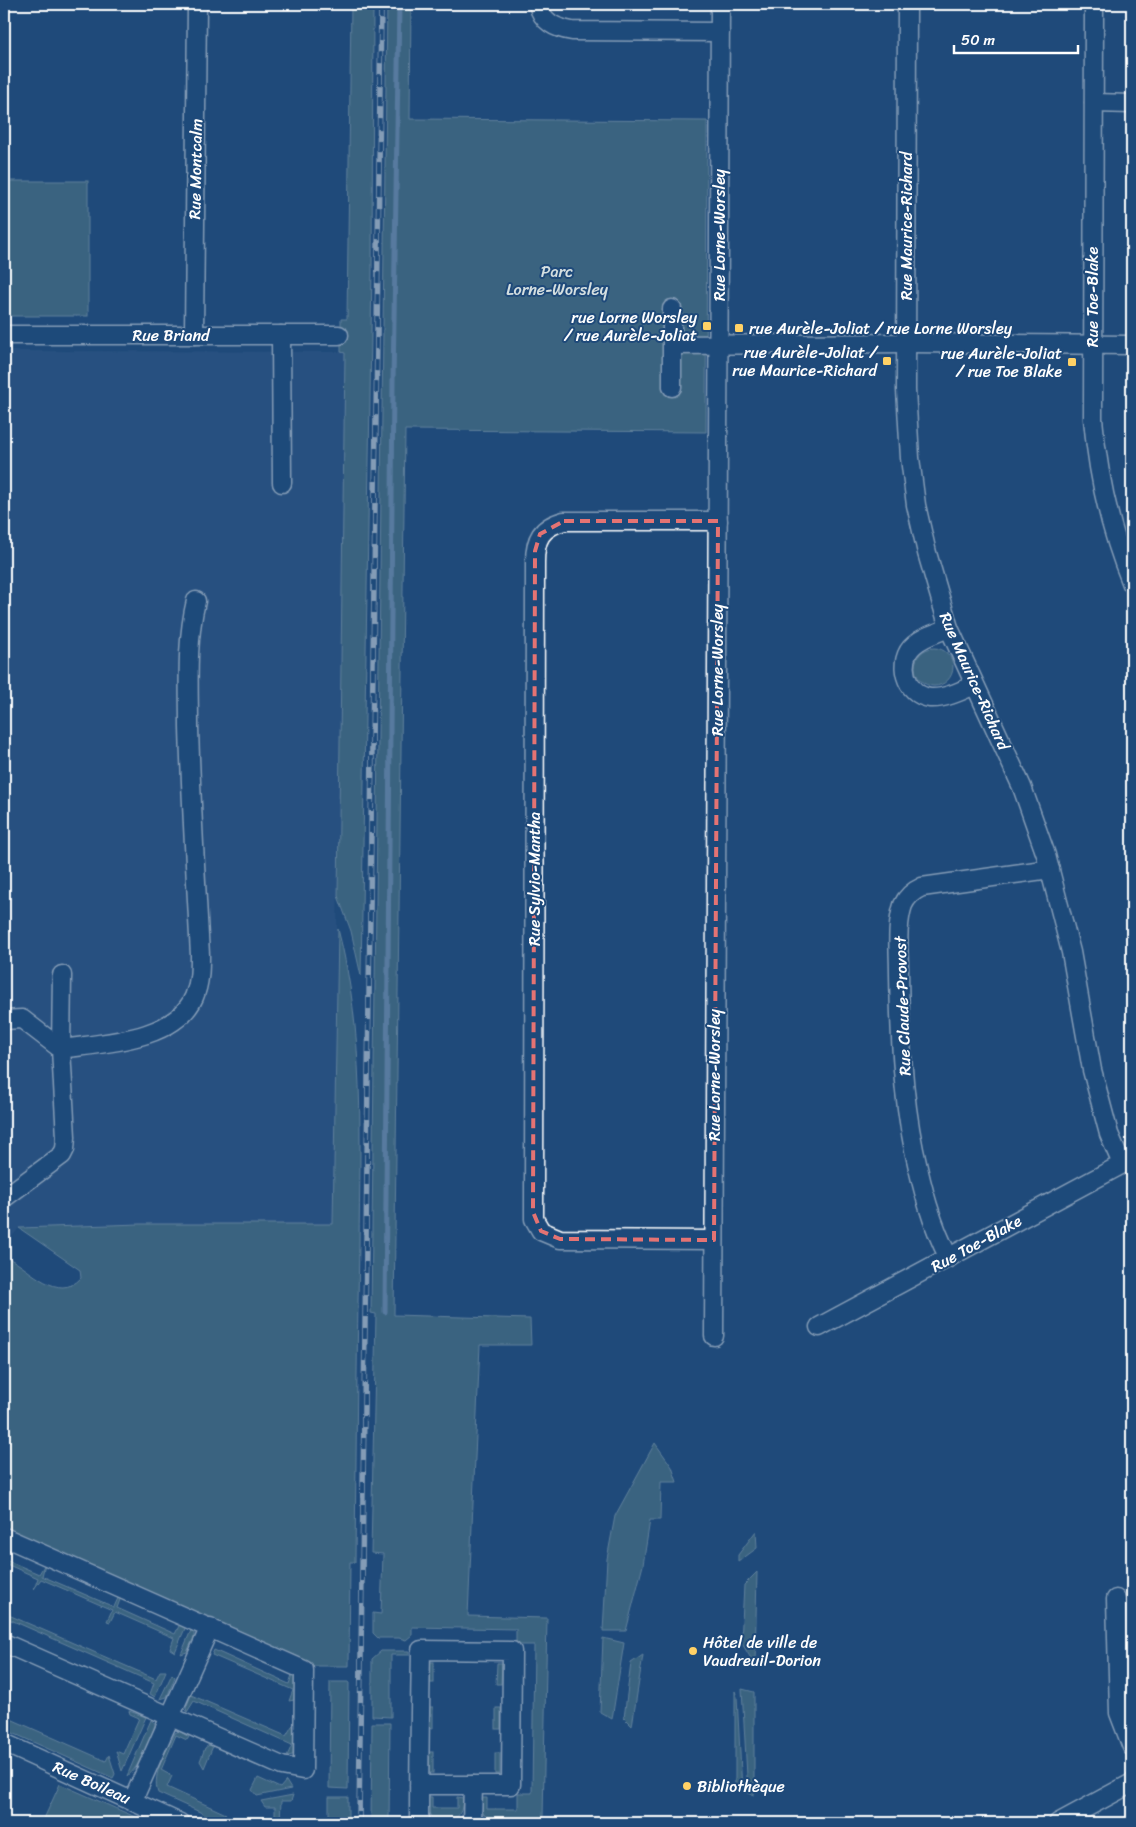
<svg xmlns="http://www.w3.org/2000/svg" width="1136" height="1827" viewBox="0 0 1136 1827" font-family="Sriracha,sans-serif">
  <rect width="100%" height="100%" fill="#1f4a7a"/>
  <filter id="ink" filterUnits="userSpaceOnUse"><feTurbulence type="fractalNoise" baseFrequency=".02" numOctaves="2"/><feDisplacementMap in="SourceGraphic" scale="10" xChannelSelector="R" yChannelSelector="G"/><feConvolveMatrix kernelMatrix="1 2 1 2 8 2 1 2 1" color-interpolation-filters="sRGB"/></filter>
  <g filter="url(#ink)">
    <polygon fill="#325888" points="4,351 345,352 333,1224 140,1224 19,1228 4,1246"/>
    <g fill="#5c8288" stroke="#aec0c4">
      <polygon points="351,4 373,4 372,268 361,976 351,931 338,896 345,353 341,352 341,319 347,319"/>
      <path d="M387,4H411L410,119L707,121L706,432L405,430L394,1315L530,1319L531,1345H480L468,1616L547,1618L543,1818L535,1820H492C481,1816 481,1808 482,1798H487V1809H518V1793H532L534,1645H516V1629L412,1627V1635L406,1640L399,1638H378L373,1633V1613L381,1614L383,1554L371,1553L376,1314L371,1313Z"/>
      <rect x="4" y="181" width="84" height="135"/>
      <circle cx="934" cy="667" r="19"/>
      <path d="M338,929C365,1031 360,1139 359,1244C357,1350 356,1456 355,1562H350L349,1666H313L312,1663L4,1527V1260L10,1259C30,1269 58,1303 81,1278L80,1270L19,1228L140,1224H333Z"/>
      <polygon points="655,1443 672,1467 677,1482 661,1482 660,1520 650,1520 643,1565 626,1631 603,1631 607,1559 615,1516"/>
      <polygon points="756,1531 757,1548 738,1562 738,1555"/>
      <polygon points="4,1559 39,1574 45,1564 42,1576 114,1607 119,1596 121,1597 117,1608 175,1634 180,1624 186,1626 175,1652 170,1649 174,1638 115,1612 110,1622 107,1621 112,1610 41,1579 34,1589 38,1578 4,1563"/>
      <polygon points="757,1572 755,1665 741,1642 744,1585"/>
      <polygon points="4,1613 156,1679 160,1671 166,1671 155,1697 150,1694 154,1683 4,1617"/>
      <polygon points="192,1628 194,1630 194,1637 187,1652 181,1654"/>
      <polygon points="603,1638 624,1643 612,1719 600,1712"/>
      <polygon points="214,1650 289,1684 292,1675 296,1675 294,1700 289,1701 293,1690 212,1655"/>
      <polygon points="381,1651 409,1651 409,1655 391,1655 391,1717 372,1716 372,1659"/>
      <polygon points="643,1655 632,1726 624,1718 631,1663"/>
      <rect x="428" y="1662" width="6" height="21"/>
      <polygon points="497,1663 502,1663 501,1684 496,1684"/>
      <polygon points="172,1674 175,1677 167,1697 160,1699"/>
      <polygon points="330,1682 349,1682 348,1789 329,1788"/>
      <polygon points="742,1689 754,1692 754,1795 748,1793"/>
      <polygon points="735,1691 737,1697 742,1790 735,1786"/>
      <polygon points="191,1695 286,1736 292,1726 294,1724 293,1755 287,1756 292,1745 194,1701 187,1712 186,1708"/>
      <polygon points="428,1707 433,1707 433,1728 428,1727"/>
      <rect x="496" y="1708" width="5" height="21"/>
      <polygon points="129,1711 146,1717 122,1771 116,1751 123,1754 139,1718 130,1714"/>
      <polygon points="4,1716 106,1761 109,1755 115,1774 113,1778 4,1729"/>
      <path d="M151,1720L155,1723C154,1735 138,1770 127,1776Z"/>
      <polygon points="372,1723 390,1723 389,1823 371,1823"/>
      <path d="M179,1731L189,1737L187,1740L176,1735L161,1770L172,1776L167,1787L226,1814L213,1823L202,1813L158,1793C151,1773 167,1752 175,1733Z"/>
      <polygon points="209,1745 213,1746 204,1768 200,1761 205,1748"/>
      <rect x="427" y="1752" width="6" height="21"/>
      <rect x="495" y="1753" width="5" height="21"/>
      <polygon points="258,1778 280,1788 286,1781 291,1789 257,1796 252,1790"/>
      <polygon points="60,1784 149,1823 42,1823"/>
      <polygon points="293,1795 291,1801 281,1801 280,1823 275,1823 275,1807 265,1807 261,1801"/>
      <rect x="329" y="1797" width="19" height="26"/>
      <path d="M427,1797H432V1808H457V1797L463,1798C462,1819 454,1824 432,1818L427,1810Z"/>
    </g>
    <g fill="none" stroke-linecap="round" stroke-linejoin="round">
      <polyline stroke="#9bb3cc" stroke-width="5" points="385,1312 393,382 399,4"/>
      <g stroke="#fff" stroke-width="21">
        <g id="minor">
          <path d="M538,4C542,22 555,28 572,31L720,32"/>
          <polyline points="907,4 906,390 910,458 916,505 927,553 949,628 1022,787 1046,855 1071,952 1092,1070 1109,1134 1122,1164"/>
          <path d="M1094,4L1093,419C1098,476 1110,531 1132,584"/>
          <polyline points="1094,103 1132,104"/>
          <polyline points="4,335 339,335"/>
          <polyline points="194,335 197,4"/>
          <polyline points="281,335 282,483"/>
          <polyline points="673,345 906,343 1132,345"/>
          <polyline points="672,387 672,309"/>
          <path d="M949,628C937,633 924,636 914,645C896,660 905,695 930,698C945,699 961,691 974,685"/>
          <path d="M62,975L61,1049C102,1043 175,1041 194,997C200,983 200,969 200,955C196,879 191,803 189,727C189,685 186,642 196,601"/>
          <polyline points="4,1020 22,1019 61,1049 66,1137 65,1149 62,1155 4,1198"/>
          <path d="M714,1240L560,1239L541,1231L534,1219L535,562C535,539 541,527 564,521H718"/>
          <path d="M949,1258C931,1224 922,1187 914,1150C902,1092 900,1032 899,973C899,951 896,926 903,905C907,896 913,891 922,887L1050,869"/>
          <polyline points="819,1327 1132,1159"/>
          <polyline points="714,1336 720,4"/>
          <polyline points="4,1537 304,1670 303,1770 282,1766 4,1643"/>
          <polyline points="1116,1599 1119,1713 1132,1747"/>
          <polyline points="4,1743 180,1823"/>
          <polyline points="133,1800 210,1627"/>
          <path d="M419,1823C419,1765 420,1708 421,1650L512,1651L511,1785H419"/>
          <polyline points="472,1823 473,1785"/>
          <polyline points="1058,1823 1132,1783"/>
        </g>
      </g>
      <use href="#minor" stroke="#1f4a7a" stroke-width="18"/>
      <g stroke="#fff" stroke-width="5.5">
        <polyline id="rail" points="359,1823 381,4"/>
      </g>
      <use href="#rail" stroke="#1f4a7a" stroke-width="4" stroke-dasharray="11" stroke-linecap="butt"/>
    </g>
  </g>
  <path d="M0 0H1136V1827H0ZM564,521H718L714,1240L560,1239L541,1231L533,1212L535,551L540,534Z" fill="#1f4a7a" fill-opacity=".55" fill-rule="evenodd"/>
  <path fill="none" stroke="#e47373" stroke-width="4" stroke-dasharray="10 6" stroke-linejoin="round" d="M564,521H718L714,1240L560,1239L541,1231L533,1212L535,551L540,534Z"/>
  <g fill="#ffd166" stroke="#1f4a7a" stroke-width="2">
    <rect x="702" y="321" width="10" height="10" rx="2.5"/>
    <rect x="734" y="323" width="10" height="10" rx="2.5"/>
    <rect x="882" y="356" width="10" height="10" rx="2.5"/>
    <rect x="1067" y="357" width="10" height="10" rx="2.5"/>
    <circle cx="693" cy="1651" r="5"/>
    <circle cx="687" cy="1786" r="5"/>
  </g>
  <g text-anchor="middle" stroke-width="4" stroke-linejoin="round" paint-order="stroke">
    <g font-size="16" fill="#fff" stroke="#1f4a7a">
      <text transform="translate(195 169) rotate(-89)" y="6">Rue Montcalm</text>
      <text transform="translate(906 226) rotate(-90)" y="6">Rue Maurice-Richard</text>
      <text transform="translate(719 235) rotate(-90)" y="6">Rue Lorne-Worsley</text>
      <text transform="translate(1092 297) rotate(-90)" y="6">Rue Toe-Blake</text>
      <text x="171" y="341">Rue Briand</text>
      <text transform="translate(717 670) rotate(-90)" y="6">Rue Lorne-Worsley</text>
      <text transform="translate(975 681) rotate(66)" y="6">Rue Maurice-Richard</text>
      <text transform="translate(534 879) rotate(-90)" y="6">Rue Sylvio-Mantha</text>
      <text transform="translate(902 1006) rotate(-92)" y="6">Rue Claude-Provost</text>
      <text transform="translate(714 1075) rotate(-90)" y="6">Rue Lorne-Worsley</text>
      <text transform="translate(976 1243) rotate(-29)" y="6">Rue Toe-Blake</text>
      <text transform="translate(92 1782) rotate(24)" y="6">Rue Boileau</text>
    </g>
    <g font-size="16" fill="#d6e0e1" stroke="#1f4a7a">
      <text x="557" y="277">Parc<tspan x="557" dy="18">Lorne-Worsley</tspan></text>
    </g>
    <g font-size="16" fill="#fff" stroke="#1f4a7a" text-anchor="end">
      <text x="697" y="323">rue Lorne Worsley<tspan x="697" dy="18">/ rue Aurèle-Joliat</tspan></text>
      <text x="749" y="334" text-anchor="start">rue Aurèle-Joliat / rue Lorne Worsley</text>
      <text x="877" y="358">rue Aurèle-Joliat /<tspan x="877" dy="18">rue Maurice-Richard</tspan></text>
      <text x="1062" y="359">rue Aurèle-Joliat<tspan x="1062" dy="18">/ rue Toe Blake</tspan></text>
      <text x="703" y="1648" text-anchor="start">Hôtel de ville de<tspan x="703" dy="18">Vaudreuil-Dorion</tspan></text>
      <text x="697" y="1792" text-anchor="start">Bibliothèque</text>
    </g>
  </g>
  <rect width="1136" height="1827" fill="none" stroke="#1f4a7a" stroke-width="20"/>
  <rect x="10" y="10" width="1116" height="1807" fill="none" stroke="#fff" stroke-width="2" filter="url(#ink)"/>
  <path d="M954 45v8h124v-8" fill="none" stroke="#ffffff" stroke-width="2.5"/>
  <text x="961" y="45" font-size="15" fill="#ffffff" stroke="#1f4a7a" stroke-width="4" paint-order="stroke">50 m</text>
</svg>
